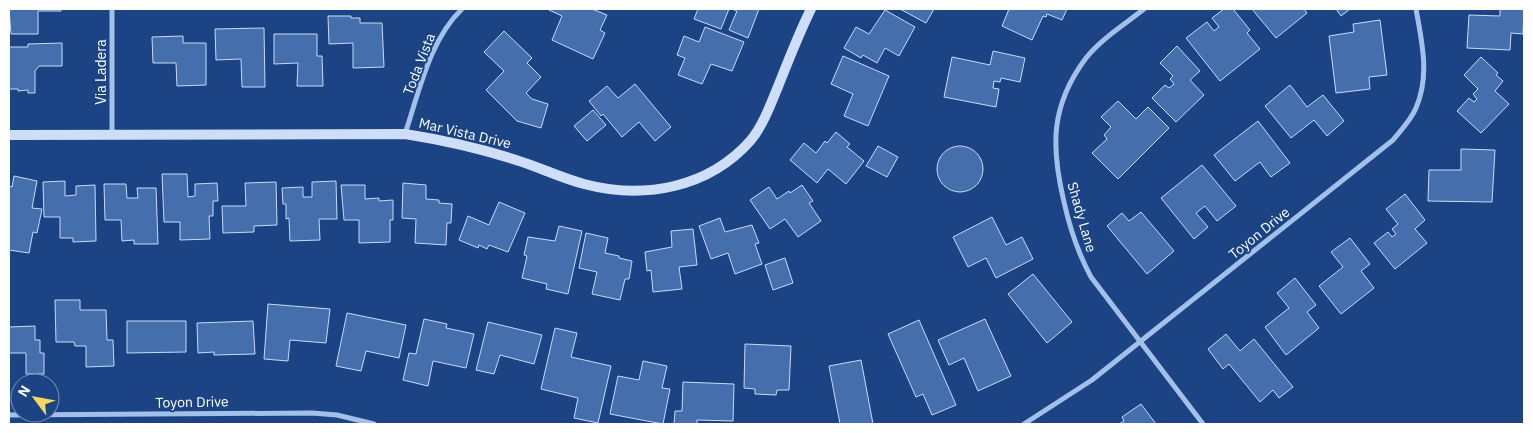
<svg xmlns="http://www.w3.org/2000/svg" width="1533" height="433" viewBox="0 0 1533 433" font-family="'IBM Plex Sans',sans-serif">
  <rect width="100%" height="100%" fill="#1c4484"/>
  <g fill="#446eac" stroke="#c7dbf8">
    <polygon points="9,9 61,9 61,11 38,11 38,34 11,34"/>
    <polygon points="547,9 592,9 607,15 600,30 605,33 593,59 552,40 562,16"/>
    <polygon points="698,9 729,9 721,29 694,19"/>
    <polygon points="732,9 759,9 748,38 729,30 737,11"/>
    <polygon points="900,9 934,9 926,23"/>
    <polygon points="1009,9 1067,9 1062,20 1047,14 1046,17 1043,16 1032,40 1002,26"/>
    <polygon points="1224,9 1233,9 1250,30 1247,33 1260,49 1220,81 1186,38 1207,22 1214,31 1219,27 1212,18"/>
    <polygon points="1252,9 1304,9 1307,13 1276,38"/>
    <polygon points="1336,9 1350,9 1341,16"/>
    <polygon points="1500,9 1524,9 1523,34 1511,33 1510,50 1467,48 1469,15 1500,16"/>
    <polygon points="885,10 915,27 899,56 885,48 877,63 863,55 861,58 844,48 856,27 869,34"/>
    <polygon points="328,16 351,16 351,18 360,18 360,23 382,23 384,67 353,68 353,43 329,44"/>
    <polygon points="1380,20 1387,75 1369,77 1370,89 1336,93 1329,36 1354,32 1353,24"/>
    <polygon points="705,27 744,42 732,71 711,64 702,84 678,75 685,58 677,55 684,36 699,42"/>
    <polygon points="264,28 265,87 242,87 241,59 216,60 215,29"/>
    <polygon points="504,31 532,58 527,63 541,77 526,93 532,99 548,104 541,128 517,121 486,90 504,71 484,52"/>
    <polygon points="274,34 317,34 317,56 322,56 323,86 297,86 298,63 274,64"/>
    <polygon points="183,36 183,43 206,43 206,85 177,86 176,63 153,63 152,37"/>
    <polygon points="62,43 62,66 39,66 35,71 35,93 28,93 28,90 18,91 18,89 9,89 9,47 28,47 28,44"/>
    <polygon points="1177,46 1200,71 1190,80 1204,95 1176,122 1152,98 1165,85 1169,88 1174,84 1170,79 1173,76 1160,63"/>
    <polygon points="993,51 1025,58 1020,82 1001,78 1000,82 994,81 993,88 999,89 996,107 944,97 952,57 990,65"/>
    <polygon points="843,56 889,76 868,126 844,116 853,94 831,84"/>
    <polygon points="1481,57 1498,73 1496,75 1503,81 1495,91 1509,104 1481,133 1457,111 1469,98 1474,102 1477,99 1473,94 1478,89 1464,75"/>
    <polygon points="635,84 671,127 655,141 639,122 622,137 603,114 601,116 589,101 607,86 618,98"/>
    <polygon points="1290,85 1307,107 1323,95 1344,121 1327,136 1314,120 1291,138 1265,106"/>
    <polygon points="1118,101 1136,119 1148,107 1169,128 1118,179 1092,153 1107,139 1104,135 1111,127 1101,117"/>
    <polygon points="593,110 606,125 587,141 574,126"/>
    <polygon points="1258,121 1290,163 1271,177 1260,162 1235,181 1214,155"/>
    <polygon points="836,132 850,144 847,147 864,161 846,184 828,169 817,183 790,160 804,143 816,153 825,141 827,143"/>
    <polygon points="878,146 898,157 887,177 866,166"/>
    <circle cx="960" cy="169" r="23"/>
    <polygon points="1461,149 1495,150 1492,202 1428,201 1429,170 1461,170"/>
    <polygon points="1202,165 1236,206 1217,221 1205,206 1196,213 1208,227 1194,239 1161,198"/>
    <polygon points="162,174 187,174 188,197 195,196 195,184 217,183 218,201 213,201 213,216 209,216 210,239 180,240 180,222 164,222"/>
    <polygon points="14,176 37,181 32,208 42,209 37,233 33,232 29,253 9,250 9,186 12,187"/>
    <polygon points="65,181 65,196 76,195 76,186 95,185 96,241 73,242 73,238 60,238 60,217 44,217 43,182"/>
    <polygon points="336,181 337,219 319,219 320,240 290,241 289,218 286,219 286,204 283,204 282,188 303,187 303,197 312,197 312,182"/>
    <polygon points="276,182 277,225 254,226 254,232 223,233 222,206 246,206 245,183"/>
    <polygon points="403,183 426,185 426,199 439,200 439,203 452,204 451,223 447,223 446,245 415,243 416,219 402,218"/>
    <polygon points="104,184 126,184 127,198 138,198 137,188 156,188 158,244 134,244 134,240 122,241 121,220 105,220"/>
    <polygon points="341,185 365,185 365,199 379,198 379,201 393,200 393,220 390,220 390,242 359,243 359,220 344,220"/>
    <polygon points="802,185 813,201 809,203 821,221 798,237 785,219 770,229 750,200 769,187 777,199 789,191 790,193"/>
    <polygon points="1405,194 1425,220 1415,229 1427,243 1395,269 1374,243 1388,232 1392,237 1396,234 1392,229 1398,224 1386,209"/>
    <polygon points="499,202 525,213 508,252 489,245 487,249 479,245 478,248 459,240 468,216 489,225"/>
    <polygon points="1141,212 1174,251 1147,274 1107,226 1122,213 1129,221"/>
    <polygon points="992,217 1006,245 1022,237 1033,259 996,278 986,258 968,267 953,237"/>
    <polygon points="720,218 725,232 752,225 759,243 755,244 762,264 735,274 728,253 711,259 699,226"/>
    <polygon points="559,226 582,231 568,294 546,289 547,284 522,278 527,256 524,255 528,237 555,241"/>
    <polygon points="693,229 697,265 679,267 682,289 653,292 651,270 647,271 645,252 672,247 671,231"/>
    <polygon points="586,233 608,238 605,253 619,256 619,258 632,261 629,279 625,279 620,300 592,294 597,272 579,268"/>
    <polygon points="1350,238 1370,264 1361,271 1374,288 1341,314 1319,286 1343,267 1331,252"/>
    <polygon points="785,258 793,283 773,290 765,265"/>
    <polygon points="1033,274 1072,322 1047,343 1008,294"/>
    <polygon points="1295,278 1316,305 1307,312 1319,328 1286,355 1265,327 1289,308 1277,293"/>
    <polygon points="55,300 80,300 80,310 106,310 107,340 113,340 114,366 86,367 86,346 75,346 74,342 56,342"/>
    <polygon points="268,304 330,309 326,343 290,340 288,361 264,359"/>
    <polygon points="347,313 406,325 399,358 366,351 361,371 336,366"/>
    <polygon points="424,319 447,324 446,328 474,334 466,368 433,361 428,386 403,380 409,353 416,354"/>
    <polygon points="985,319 1011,376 978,391 964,358 949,365 938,340"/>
    <polygon points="919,320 956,405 932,415 923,394 916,397 888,334"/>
    <polygon points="127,321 186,321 186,352 127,353"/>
    <polygon points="253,321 255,354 214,355 214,352 198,353 197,323"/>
    <polygon points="488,322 542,335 534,364 500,355 494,374 476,370"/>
    <polygon points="35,326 35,340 40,340 40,353 44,353 44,374 26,374 26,353 9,353 9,327"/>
    <polygon points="555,328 577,333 571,357 611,366 598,423 574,418 578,398 541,389"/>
    <polygon points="1226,334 1240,351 1254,339 1293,387 1279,398 1273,390 1260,402 1229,364 1223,369 1208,349"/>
    <polygon points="745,344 791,346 789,390 777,390 776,395 755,394 755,389 744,388"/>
    <polygon points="861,360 873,424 840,424 829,366"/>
    <polygon points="643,361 667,366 662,388 670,389 663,424 610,414 618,376 639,380"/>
    <polygon points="683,382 734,384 733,421 697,420 697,424 674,424 675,411 682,411"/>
    <polygon points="1141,404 1156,424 1119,424 1124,421 1122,417"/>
  </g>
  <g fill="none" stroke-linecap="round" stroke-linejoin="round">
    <g stroke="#a3c0ea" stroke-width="5">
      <polyline points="112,9 112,134"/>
      <path d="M1144,9C1125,24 1101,39 1086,58C1050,106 1051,147 1064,202C1070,229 1078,253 1091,277L1203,424"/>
      <path d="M405,134C419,92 430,39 462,9"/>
      <polyline points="9,415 312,413 337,415 374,424"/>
      <path d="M1024,424L1092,380L1393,140C1401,130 1411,120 1416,108C1430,76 1422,42 1416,9"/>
    </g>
    <path stroke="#cedef8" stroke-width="10" d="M9,135L405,134C443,140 479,148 516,160C539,167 561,178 584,184C644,200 709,188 751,140C763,125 770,106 777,89C788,62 798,35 811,9"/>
  </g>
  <g text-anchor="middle" stroke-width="4" stroke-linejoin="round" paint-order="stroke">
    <g font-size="14" fill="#fff" stroke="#1c4484">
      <text transform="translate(419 64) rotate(-69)" y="5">Toda Vista</text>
      <text transform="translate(101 72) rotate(-90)" y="5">Via Ladera</text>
      <text transform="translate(465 133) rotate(13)" y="5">Mar Vista Drive</text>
      <text transform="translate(1082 217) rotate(74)" y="5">Shady Lane</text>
      <text transform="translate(1259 233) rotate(-39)" y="5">Toyon Drive</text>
      <text transform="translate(192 402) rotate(-1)" y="5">Toyon Drive</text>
    </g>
  </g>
  <rect width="1533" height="433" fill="none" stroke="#ffffff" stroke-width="20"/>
  <g transform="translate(35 398) rotate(302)"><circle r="24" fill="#1c4484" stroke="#778fb5"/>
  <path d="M0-4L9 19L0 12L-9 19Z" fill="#fad660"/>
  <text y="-8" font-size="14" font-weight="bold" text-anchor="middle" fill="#ffffff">N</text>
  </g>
</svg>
